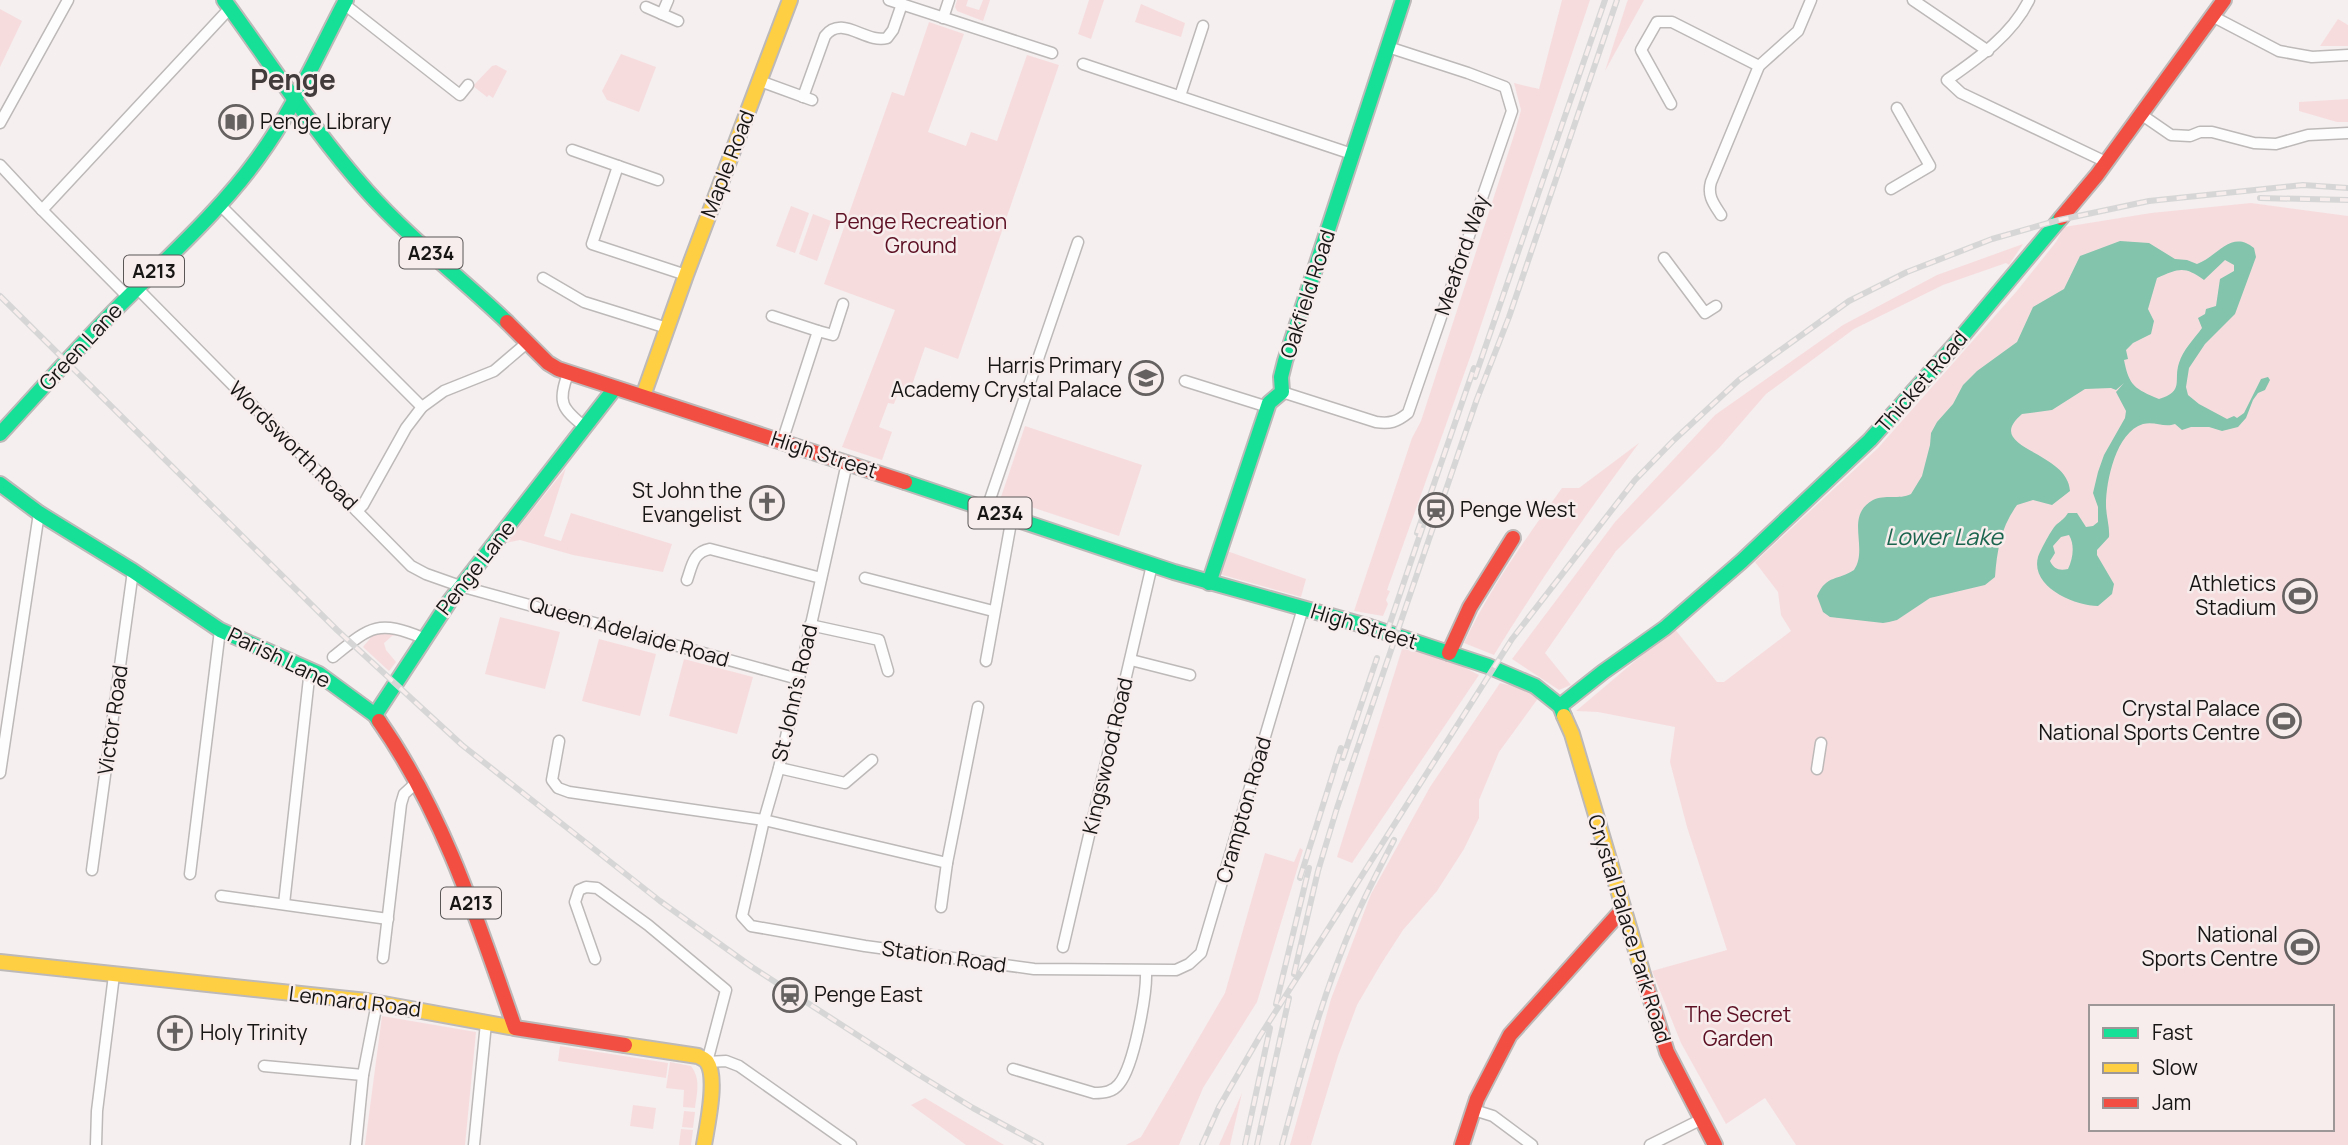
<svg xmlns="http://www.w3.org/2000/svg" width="2348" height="1145" viewBox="0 0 2348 1145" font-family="Manrope,sans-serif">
  <rect width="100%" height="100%" fill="#f5efef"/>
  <g fill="#f7dcde" fill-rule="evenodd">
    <polygon points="957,0 968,0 966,6 979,10 983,0 990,0 983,21 957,11 955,7"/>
    <polygon points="1089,0 1104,0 1091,39 1078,34"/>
    <polygon points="1562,0 1590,0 1473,349 1387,590 1390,591 1386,600 1388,604 1383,616 1354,611 1412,438 1421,421 1515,132 1521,110 1514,83 1539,89"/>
    <polygon points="1628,0 1644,0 1605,71 1627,2"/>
    <polygon points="1141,4 1185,23 1181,37 1135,22"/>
    <polygon points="0,9 22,21 0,67"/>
    <polygon points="2338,19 2348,25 2348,46 2320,46"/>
    <polygon points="929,22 964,34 928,132 966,146 971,132 997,141 1027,55 1059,65 958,359 925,347 908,397 898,393 894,404 888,403 879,427 892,432 882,460 842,447 895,310 824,284 892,92 904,96"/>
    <polygon points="621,54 656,67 639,112 607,100 602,91"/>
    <polygon points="496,65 507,71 493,98 489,95 487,97 473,86 492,66"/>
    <polygon points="2348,99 2348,122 2337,122 2299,111 2299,102"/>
    <path d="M2251,203L2348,216V1145H1796L1765,1098L1726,1124L1681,1043L1652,971L1727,950L1687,827L1670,762L1675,727L1598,712L1576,711L1674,628L1717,682H1724L1791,631L1781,615L1778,592L1755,562L1878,448L2016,292L2056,242L2064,227L2151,213ZM2091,1007H2332V1129H2091Z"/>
    <polygon points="791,206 809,213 795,253 776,246"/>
    <polygon points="813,214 831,221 817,261 799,254"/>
    <polygon points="2023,244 2009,265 2006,263 1943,285 1854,329 1766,394 1720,447 1616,551 1545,653 1571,685 1559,690 1512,659 1615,522 1715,415 1843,325 1937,275"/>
    <polygon points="1025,426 1142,465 1119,536 1001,497"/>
    <path d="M1639,443C1587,512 1539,582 1494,655L1464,643C1490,588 1526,538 1562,488H1579Z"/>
    <polygon points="566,468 544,536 561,541 571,513 672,544 663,572 573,555 520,540 506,543"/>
    <polygon points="1227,551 1306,579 1301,597 1219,574"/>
    <polygon points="500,617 560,632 545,689 485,674"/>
    <polygon points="395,631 396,635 392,636 384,643 386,650 396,662 389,671 363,647 373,635"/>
    <polygon points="599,639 656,654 640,716 582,701"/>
    <polygon points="1402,649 1441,655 1479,675 1352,863 1337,857"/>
    <polygon points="684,659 753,677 737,734 669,716"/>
    <polygon points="1500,683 1518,687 1539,697 1499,752 1479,800 1479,818 1464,849 1437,891 1403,930 1381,964 1357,1005 1338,1056 1311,1145 1290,1145 1331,999 1371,894 1430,787"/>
    <polygon points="1300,848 1303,850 1257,1002 1203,1088 1179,1145 1126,1145 1141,1137 1225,993 1265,853 1294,862"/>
    <polygon points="382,1016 476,1032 465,1145 365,1145"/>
    <polygon points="560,1046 668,1063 666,1078 558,1061"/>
    <path d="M670,1062L691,1066C701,1079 697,1093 695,1108L683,1107L684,1090L666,1088Z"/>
    <polygon points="1242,1093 1230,1145 1219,1145"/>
    <polygon points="925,1098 1004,1145 966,1145 911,1105"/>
    <polygon points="633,1105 656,1108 653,1129 630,1126"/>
    <polygon points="684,1111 695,1112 693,1128 682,1127"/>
    <polygon points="681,1129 693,1130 691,1145 679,1145"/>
  </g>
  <path fill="#82c4ac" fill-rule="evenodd" d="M2120,241L2149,243L2175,259L2187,260L2197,264C2217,257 2231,229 2254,248L2256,257L2235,314L2205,344L2189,368L2186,387L2188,395L2199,404L2227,419L2234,416L2237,418L2244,413L2261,379L2268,377L2270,380L2265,390L2258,393L2253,400L2246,418L2238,427L2222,431L2209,427H2191L2182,430L2175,424C2164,428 2155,421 2143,424C2116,432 2106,481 2106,505C2106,516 2110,527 2109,537L2097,550V555L2114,584L2112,594L2098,606C2075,606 2030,587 2038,557C2040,551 2052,528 2057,524C2062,520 2064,519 2068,513H2077L2086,527L2093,526L2098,522V507L2093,493L2098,472L2104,455L2125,418L2126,411L2116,392L2124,383L2116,390L2111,388L2085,389L2052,410L2022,414C1981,449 2068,450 2070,491L2052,505L2033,500L2017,505C2001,527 1997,550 1995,577L1985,585L1930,598L1897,620L1889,622L1883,623L1830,617L1823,612L1817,596C1827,574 1838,581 1854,570C1869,548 1844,516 1873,500C1885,494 1899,500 1911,494L1922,476L1930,445L1931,433L1937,422L1953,404L1963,385L1977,371L2017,342L2033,307L2064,289L2080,256ZM2225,260L2234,265V271L2220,279L2216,306L2206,309L2205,314L2198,318L2202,328C2194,339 2183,350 2179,363C2173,381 2185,391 2159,399C2135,389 2129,386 2124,360L2128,359L2126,350L2133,343L2151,334L2154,321L2148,309L2157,278C2179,268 2185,266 2204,280ZM2069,535C2075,545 2073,559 2068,569C2059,571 2054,569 2050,561L2055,553L2053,546L2061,537Z"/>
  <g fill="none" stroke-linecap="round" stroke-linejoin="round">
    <g stroke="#bdb9b9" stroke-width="13">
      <g id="street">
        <polyline points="889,0 1052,53"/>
        <polyline points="1913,0 1988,51"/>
        <path d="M2029,0C2012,35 1977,59 1947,80L1961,93L2106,162"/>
        <polyline points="344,4 460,95 468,85"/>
        <polyline points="646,7 678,21"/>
        <polyline points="662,14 668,0"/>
        <polyline points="2212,16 2279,51 2312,57 2348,55"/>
        <polyline points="943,18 949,0"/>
        <polyline points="1083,64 1352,154"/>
        <polyline points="760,81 812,100"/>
        <polyline points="1180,96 1203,26"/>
        <path d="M803,97L825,36C842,14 866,44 887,38L893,30L902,4"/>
        <polyline points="1671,104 1641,50 1657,22 1672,22 1759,66"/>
        <polyline points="2142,115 2171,135 2190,136 2200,132 2212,132 2254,143 2276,144 2308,135 2348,133"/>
        <polyline points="0,123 68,0"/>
        <polyline points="572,150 618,166"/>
        <polyline points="0,165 42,210 128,297"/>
        <polyline points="658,180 618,166 592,244 686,275"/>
        <polyline points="1891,189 1930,166 1897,108"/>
        <polyline points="220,205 422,407"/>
        <polyline points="42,210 230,8"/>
        <path d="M1721,215C1714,204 1707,196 1711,182L1759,66L1798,31L1811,0"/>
        <polyline points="1664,258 1705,313 1716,306"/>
        <polyline points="543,278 584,302 667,328"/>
        <polyline points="137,288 411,566 426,574 460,586 798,679"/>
        <polyline points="772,316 818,331 782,442"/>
        <polyline points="818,331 833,335 843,304"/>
        <path d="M568,374C557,402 562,409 585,427"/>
        <polyline points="1185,381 1268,407"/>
        <path d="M1282,392L1376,422C1390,424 1397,422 1408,413L1512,111L1505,87L1468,73L1388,47"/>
        <polyline points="847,463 779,768 764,820 742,916 751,926 865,946 1034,969 1176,970 1189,964 1201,953 1303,608"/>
        <polyline points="987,508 1078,242"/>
        <polyline points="357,511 363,505 406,428 422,407 444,391 494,371 528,342"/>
        <polyline points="865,578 993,611"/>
        <path d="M687,580C692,566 693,552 710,549L821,578"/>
        <polyline points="810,625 879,640 888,671"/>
        <path d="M333,657C370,627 377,619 423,638"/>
        <polyline points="1131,660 1190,675"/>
        <polyline points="986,661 1012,517"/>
        <polyline points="559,741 552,780 558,788 569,792 764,820 947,863"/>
        <polyline points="779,768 845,783 872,760"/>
        <polyline points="1817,769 1821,743"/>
        <polyline points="0,773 39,513"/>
        <polyline points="92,870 133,571"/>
        <polyline points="190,874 220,630"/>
        <polyline points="221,896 388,919"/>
        <polyline points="284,904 310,669"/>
        <polyline points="941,907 947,863 978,707"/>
        <polyline points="1063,947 1152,565"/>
        <polyline points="383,958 401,804 404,794 418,781"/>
        <polyline points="595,959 575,902 579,890 586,887 597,888 648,925 726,990 707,1062 726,1061 739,1066 851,1145"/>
        <polyline points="264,1066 363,1075"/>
        <path d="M1013,1069L1094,1093C1104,1093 1113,1092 1119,1084C1134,1066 1147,994 1146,971"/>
        <polyline points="1474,1110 1493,1116 1532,1145"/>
        <polyline points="96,1145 97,1111 114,975"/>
        <polyline points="356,1145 363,1075 377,1003"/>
        <polyline points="474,1145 486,1023"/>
        <polyline points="1650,1145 1702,1119"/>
      </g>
    </g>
    <g stroke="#bdb9b9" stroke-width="18">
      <g id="fast">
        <path d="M224,0C271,64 314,132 367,191C410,239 461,278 507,322"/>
        <path d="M0,434C40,391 78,347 120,305C167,258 219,212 258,158C294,109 318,53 346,0"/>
        <polyline points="905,482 1174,572 1370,627 1488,666 1535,686 1560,706 1564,716"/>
        <polyline points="0,484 39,513 133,571 220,630 319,674 375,715 379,721"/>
        <polyline points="1209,583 1269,403 1282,392 1281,377 1285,361 1403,0"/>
        <polyline points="1560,706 1603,672 1665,628 1742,561 1870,440 1959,340 2061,218"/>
        <polyline points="375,715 449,602 615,388"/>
      </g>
    </g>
    <g stroke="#bdb9b9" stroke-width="18">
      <g id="slow">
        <polyline points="643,396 686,275 790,0"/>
        <polyline points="1564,716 1572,734 1645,981"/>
        <polyline points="0,962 367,1001 515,1028"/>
        <path d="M625,1045L698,1056C701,1058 705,1059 707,1062C718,1078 707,1126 704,1145"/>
      </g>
    </g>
    <g stroke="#bdb9b9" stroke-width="18">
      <g id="jam">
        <polyline points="2061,218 2097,175 2224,0"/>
        <polyline points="507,322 548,363 558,369 905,482"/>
        <polyline points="1449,653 1470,607 1513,538"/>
        <path d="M379,721C444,814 478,922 515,1028L625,1045"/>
        <polyline points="1645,981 1667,1052 1715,1145"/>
        <polyline points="1462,1145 1477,1099 1510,1035 1622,910"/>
      </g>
    </g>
    <use href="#street" stroke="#fefdfd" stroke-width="10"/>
    <use href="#fast" stroke="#16e098" stroke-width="14"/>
    <use href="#slow" stroke="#ffcf43" stroke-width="14"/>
    <use href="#jam" stroke="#f24e42" stroke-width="14"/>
    <g stroke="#d7d6d6" stroke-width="6">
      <g id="rail">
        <polyline points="2260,198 2348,200"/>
        <polyline points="0,296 337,630 462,745 660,901 752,967 916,1073 973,1108 1041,1145"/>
        <polyline points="1475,377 1605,0"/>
        <polyline points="1417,533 1474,368"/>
        <polyline points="1387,632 1423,526"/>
        <polyline points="1343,758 1377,658"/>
        <polyline points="1300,878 1341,748"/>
        <polyline points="1294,974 1318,871 1337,808 1477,399 1509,317 1617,0"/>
        <polyline points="1276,1004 1309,868"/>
        <polyline points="1202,1145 1219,1107 1260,1036 1512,639 1635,480 1674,440 1739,380 1849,301 1907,272 1992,239 2059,220 2149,201 2303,185 2348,188"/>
        <polyline points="1245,1145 1270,1028"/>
        <polyline points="1257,1145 1289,998"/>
        <path d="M1282,1145C1302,1070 1323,993 1354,921C1366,894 1380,867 1394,840"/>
      </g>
    </g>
    <use href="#rail" stroke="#f7eded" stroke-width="3.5" stroke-dasharray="10" stroke-linecap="butt"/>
  </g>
  <defs>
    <g id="library-ring" transform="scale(1.75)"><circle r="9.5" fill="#f7eded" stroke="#656161" stroke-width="1.5"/><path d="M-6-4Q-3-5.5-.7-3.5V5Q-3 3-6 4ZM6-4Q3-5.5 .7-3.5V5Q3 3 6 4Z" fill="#656161"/></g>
    <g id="school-ring" transform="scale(1.75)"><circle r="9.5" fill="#f7eded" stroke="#656161" stroke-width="1.5"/><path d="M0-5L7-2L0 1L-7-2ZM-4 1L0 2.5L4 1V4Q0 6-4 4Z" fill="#656161"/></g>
    <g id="church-ring" transform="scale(1.75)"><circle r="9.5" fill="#f7eded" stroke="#656161" stroke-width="1.5"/><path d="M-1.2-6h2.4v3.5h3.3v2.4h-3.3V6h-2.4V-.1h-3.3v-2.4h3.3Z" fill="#656161"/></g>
    <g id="station-ring" transform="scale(1.75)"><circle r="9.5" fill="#f7eded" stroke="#656161" stroke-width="1.5"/><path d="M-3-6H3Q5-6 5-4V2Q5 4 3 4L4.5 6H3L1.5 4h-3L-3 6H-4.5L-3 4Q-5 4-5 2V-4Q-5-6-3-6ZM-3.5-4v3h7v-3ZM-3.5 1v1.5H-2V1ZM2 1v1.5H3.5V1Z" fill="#656161"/></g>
    <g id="stadium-ring" transform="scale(1.75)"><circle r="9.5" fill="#f7eded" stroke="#656161" stroke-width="1.5"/><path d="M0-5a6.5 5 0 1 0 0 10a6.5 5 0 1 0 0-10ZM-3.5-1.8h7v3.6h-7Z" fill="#656161"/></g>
  </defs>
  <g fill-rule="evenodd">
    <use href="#library-ring" x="236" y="122"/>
    <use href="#school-ring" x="1146" y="378"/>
    <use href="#church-ring" x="767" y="503"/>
    <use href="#station-ring" x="1436" y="510"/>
    <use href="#stadium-ring" x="2300" y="596"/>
    <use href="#stadium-ring" x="2284" y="721"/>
    <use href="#stadium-ring" x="2302" y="947"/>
    <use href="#station-ring" x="790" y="995"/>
    <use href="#church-ring" x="175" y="1033"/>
  </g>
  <g text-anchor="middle" stroke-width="5" stroke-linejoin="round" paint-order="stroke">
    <g fill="#f7eded" stroke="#5b5656" stroke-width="2">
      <rect x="399.5" y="237.5" width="63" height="31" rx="5"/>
      <rect x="124" y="255.5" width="60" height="31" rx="5"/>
      <rect x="968.5" y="497.5" width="63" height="31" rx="5"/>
      <rect x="441" y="887.5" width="60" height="31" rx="5"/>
    </g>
    <g font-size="19" font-weight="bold" fill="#181515">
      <text x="431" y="260">A234</text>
      <text x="154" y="278">A213</text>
      <text x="1000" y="520">A234</text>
      <text x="471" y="910">A213</text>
    </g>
    <g font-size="21" fill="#181515" stroke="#f7eded" text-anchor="end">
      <text x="260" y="129" text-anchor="start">Penge Library</text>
      <text x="1122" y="373">Harris Primary<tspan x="1122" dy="24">Academy Crystal Palace</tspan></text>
      <text x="742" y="498">St John the<tspan x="742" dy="24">Evangelist</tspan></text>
      <text x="1460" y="517" text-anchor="start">Penge West</text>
      <text x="2276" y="591">Athletics<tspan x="2276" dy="24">Stadium</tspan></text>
      <text x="2260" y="716">Crystal Palace<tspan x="2260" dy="24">National Sports Centre</tspan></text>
      <text x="2278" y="942">National<tspan x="2278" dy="24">Sports Centre</tspan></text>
      <text x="814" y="1002" text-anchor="start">Penge East</text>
      <text x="200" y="1040" text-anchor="start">Holy Trinity</text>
    </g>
    <g font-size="21" fill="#181515" stroke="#f7eded">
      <text transform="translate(728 164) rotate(-69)" y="7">Maple Road</text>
      <text transform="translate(1462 255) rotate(-71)" y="7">Meaford Way</text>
      <text transform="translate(1308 294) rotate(-72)" y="7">Oakfield Road</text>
      <text transform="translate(81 347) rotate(-47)" y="7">Green Lane</text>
      <text transform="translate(1922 382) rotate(-49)" y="7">Thicket Road</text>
      <text transform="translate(293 446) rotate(45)" y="7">Wordsworth Road</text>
      <text transform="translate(824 455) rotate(18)" y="7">High Street</text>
      <text transform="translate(476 568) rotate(-52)" y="7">Penge Lane</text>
      <text transform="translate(1364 627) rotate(17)" y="7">High Street</text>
      <text transform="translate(629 632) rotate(16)" y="7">Queen Adelaide Road</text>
      <text transform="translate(279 658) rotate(26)" y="7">Parish Lane</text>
      <text transform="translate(795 693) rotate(-77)" y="7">St John's Road</text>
      <text transform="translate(113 720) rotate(-82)" y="7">Victor Road</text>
      <text transform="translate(1108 756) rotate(-77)" y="7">Kingswood Road</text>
      <text transform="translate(1244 810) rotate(-74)" y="7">Crampton Road</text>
      <text transform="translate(1629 929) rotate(73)" y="7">Crystal Palace Park Road</text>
      <text transform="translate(944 957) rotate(8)" y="7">Station Road</text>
      <text transform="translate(355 1002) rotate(7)" y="7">Lennard Road</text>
    </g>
    <g font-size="21" fill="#5c0f22" stroke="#f7eded">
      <text x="921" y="229">Penge Recreation<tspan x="921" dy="24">Ground</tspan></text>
      <text x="1738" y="1022">The Secret<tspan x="1738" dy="24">Garden</tspan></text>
    </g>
    <g font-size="23" font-style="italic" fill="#1b654e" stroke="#f7eded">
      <text x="1944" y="545">Lower Lake</text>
    </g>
    <g font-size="28" font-weight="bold" fill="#423b3b" stroke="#f7eded">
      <text x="293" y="90">Penge</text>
    </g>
  </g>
  <rect x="2089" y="1005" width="245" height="126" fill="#f7eded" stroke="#9e9797" stroke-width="2"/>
  <rect x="2103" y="1028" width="35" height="10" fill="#16e098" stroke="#9e9797" stroke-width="2"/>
  <text x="2152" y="1040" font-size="21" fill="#181515">Fast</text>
  <rect x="2103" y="1063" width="35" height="10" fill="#ffcf43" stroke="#9e9797" stroke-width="2"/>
  <text x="2152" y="1075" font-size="21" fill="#181515">Slow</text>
  <rect x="2103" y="1098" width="35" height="10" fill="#f24e42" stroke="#9e9797" stroke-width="2"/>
  <text x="2152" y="1110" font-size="21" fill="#181515">Jam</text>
</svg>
